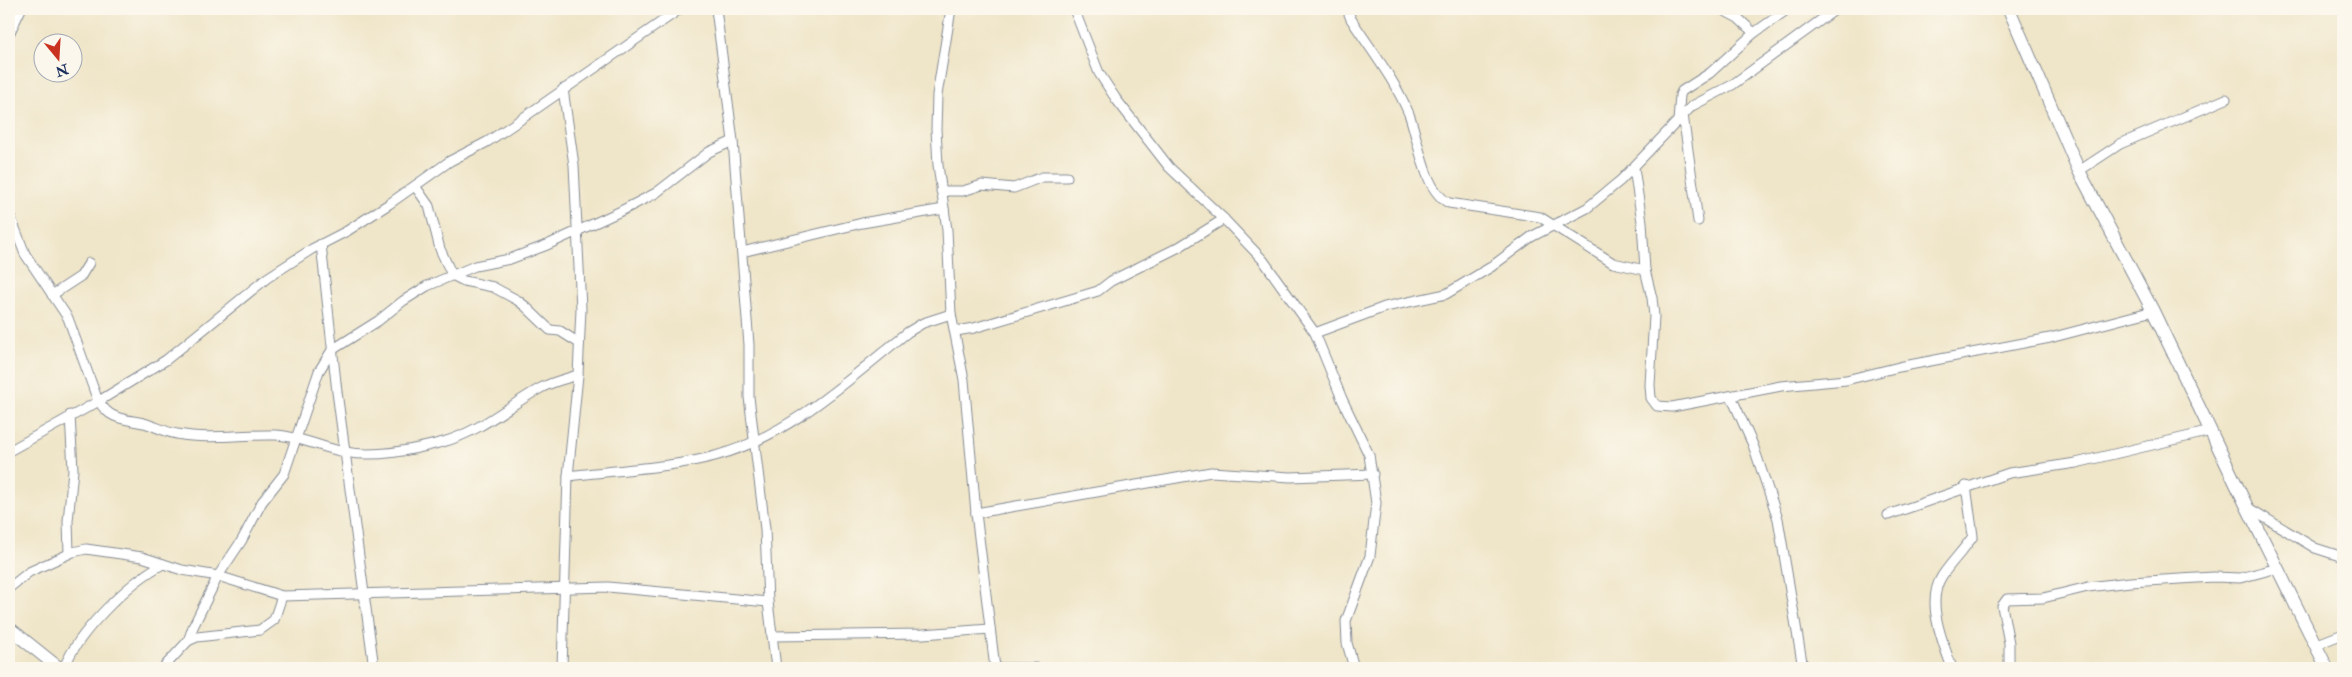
<svg xmlns="http://www.w3.org/2000/svg" width="2352" height="677" viewBox="0 0 2352 677" font-family="'IM FELL Double Pica',serif">
  <rect width="100%" height="100%" fill="#fbf7ec"/>
  <filter id="ink" filterUnits="userSpaceOnUse"><feTurbulence type="fractalNoise" baseFrequency=".02" numOctaves="2"/><feDisplacementMap in="SourceGraphic" scale="10" xChannelSelector="R" yChannelSelector="G"/><feConvolveMatrix kernelMatrix="1 2 1 2 8 2 1 2 1" color-interpolation-filters="sRGB"/></filter>
  <filter id="wash" filterUnits="userSpaceOnUse"><feTurbulence type="fractalNoise" baseFrequency=".0096" numOctaves="4" result="noise"/><feDisplacementMap in="SourceGraphic" scale="20" xChannelSelector="R" yChannelSelector="G"/><feGaussianBlur stdDeviation="1.12" result="paint"/><feColorMatrix in="noise" values="0 0 0 0 0 0 0 0 0 0 0 0 0 0 0 0 0 1.4 0 .05"/><feComposite in="paint" operator="in"/></filter>
  <g filter="url(#wash)">
    <rect width="100%" height="100%" fill="#efe5c8"/>
  </g>
  <g filter="url(#ink)">
    <g fill="none" stroke-linecap="round" stroke-linejoin="round">
      <g stroke="#858a93" stroke-width="11">
        <g id="minor">
          <polyline points="716,9 733,141 749,345 749,397 765,529 768,602 776,668"/>
          <polyline points="951,9 937,95 936,129 938,165 947,230 951,314 964,380 976,513 995,668"/>
          <polyline points="1074,9 1099,73 1116,99 1169,167 1224,219 1263,260 1315,333 1342,399 1369,455 1376,503 1370,556 1346,621 1347,643 1354,668"/>
          <path d="M1347,9L1351,19C1371,50 1395,80 1409,114C1419,140 1423,190 1449,203L1540,217L1613,263L1645,270"/>
          <polyline points="1721,9 1738,18 1754,33"/>
          <polyline points="9,34 21,9"/>
          <polyline points="1683,115 1698,221"/>
          <polyline points="1678,122 1680,95 1682,91 1710,73 1754,33 1788,9"/>
          <polyline points="1634,168 1642,222 1645,270 1652,298 1654,316 1650,385 1651,398 1657,406 1672,407 1781,386 1846,380 1899,367 2050,338 2153,311"/>
          <polyline points="2079,171 2120,144 2226,99"/>
          <polyline points="415,186 429,206 440,249 452,275 464,281 493,287 517,300 525,306 550,330 560,331 579,343"/>
          <polyline points="941,191 963,191 982,185 1014,188 1042,177 1067,177"/>
          <polyline points="9,213 25,254 68,318 98,401"/>
          <polyline points="321,244 337,392 374,668"/>
          <polyline points="742,252 862,223 944,209"/>
          <polyline points="52,295 81,276 89,263"/>
          <polyline points="956,331 974,328 1098,291 1111,281 1179,247 1224,219"/>
          <polyline points="1315,333 1385,307 1446,294 1491,267 1531,237 1587,208 1621,180 1692,106 1732,85 1836,9"/>
          <polyline points="1731,396 1753,445 1778,519 1803,668"/>
          <path d="M99,401C109,420 125,419 144,423C155,426 165,432 177,434C210,440 242,434 275,435C300,436 321,448 345,452C376,458 413,450 443,442C479,432 507,407 539,389C551,382 565,379 578,375"/>
          <polyline points="9,451 99,401 166,360 267,278 312,249 347,231 389,204 450,161 487,142 517,122 680,9"/>
          <path d="M568,476C615,470 670,468 715,456C790,436 849,379 908,332L923,323L951,314"/>
          <polyline points="2247,507 2315,548 2343,557"/>
          <polyline points="976,513 1211,472 1290,477 1373,474"/>
          <polyline points="1888,515 2009,473 2076,463 2211,431"/>
          <polyline points="69,553 68,521 73,470 70,415"/>
          <polyline points="9,588 29,572 73,552 86,549 142,557 182,570 218,576 282,596 608,587 768,602"/>
          <polyline points="772,636 923,634 990,629"/>
          <polyline points="188,641 197,637 260,630 274,620 282,596"/>
          <polyline points="2315,645 2343,634"/>
          <path d="M64,668C78,632 129,582 163,564"/>
          <polyline points="163,668 188,641 193,627 218,576 242,540 262,502 284,474 319,371 332,350 378,321 403,301 427,286 475,266 510,259 547,245 621,211 656,193 709,152 733,141"/>
          <polyline points="562,668 568,476 578,375 581,309 574,165 563,89"/>
          <polyline points="995,668 1036,668"/>
          <path d="M1952,668C1943,642 1925,602 1942,576C1951,562 1964,550 1973,536L1966,486"/>
          <polyline points="2009,668 2009,643 2002,606 2007,599 2043,598 2088,587 2130,582 2214,577 2240,578 2278,568"/>
        </g>
      </g>
      <g stroke="#858a93" stroke-width="14">
        <g id="secondary">
          <polyline points="2009,9 2079,171 2153,311 2247,507 2327,668"/>
          <polyline points="9,628 59,668"/>
        </g>
      </g>
      <use href="#minor" stroke="#fff" stroke-width="9"/>
      <use href="#secondary" stroke="#fff" stroke-width="12"/>
    </g>
  </g>
  <rect width="2352" height="677" fill="none" stroke="#fbf7ec" stroke-width="30"/>
  <g transform="translate(58 58) rotate(162)"><circle r="24" fill="#fbf7ec" stroke="#a1a7b3"/>
  <path d="M0-4L9 19L0 12L-9 19Z" fill="#c8321e"/>
  <text y="-8" font-size="14" font-weight="bold" text-anchor="middle" fill="#1b2f5e">N</text>
  </g>
</svg>
